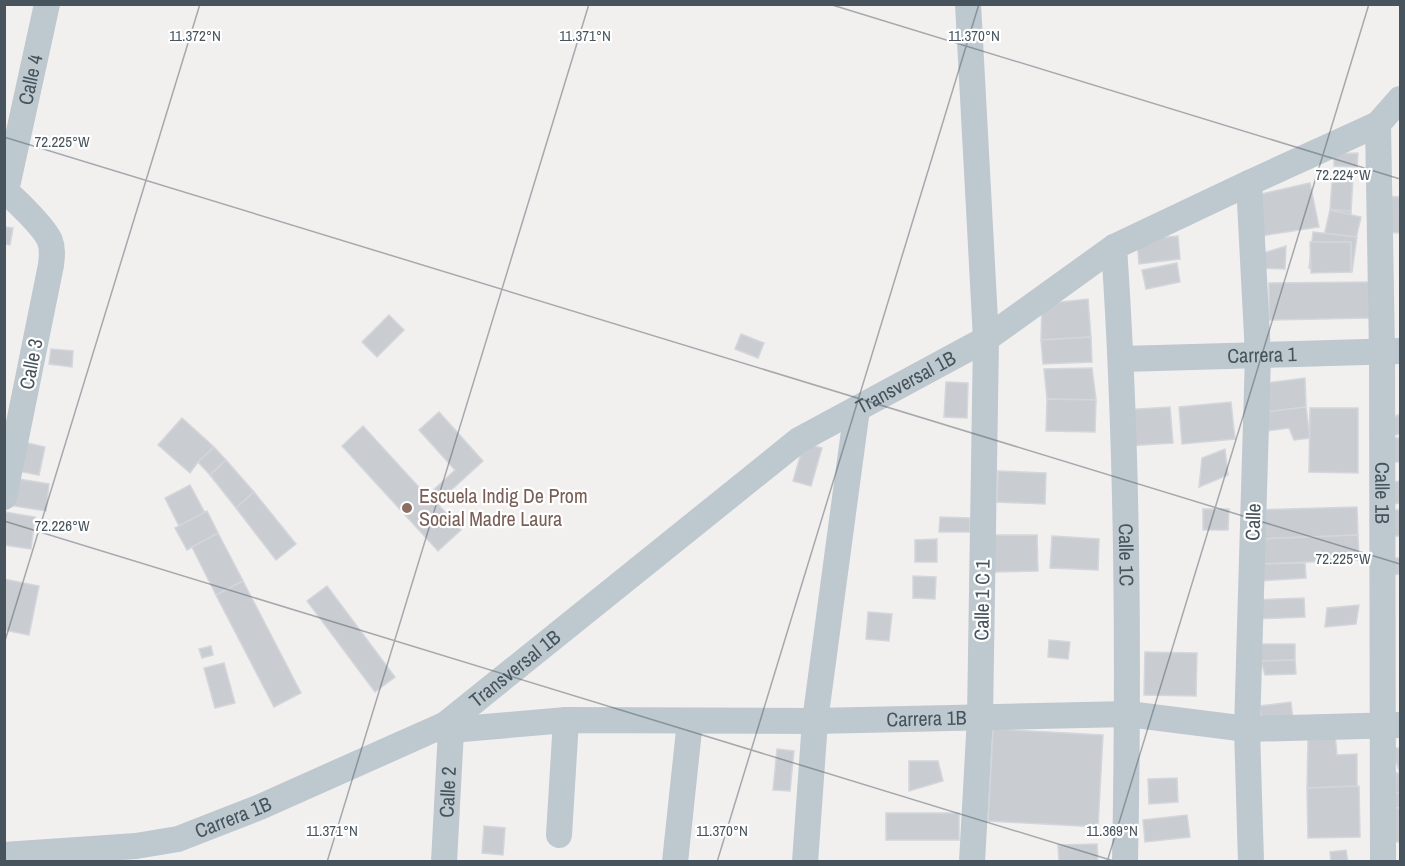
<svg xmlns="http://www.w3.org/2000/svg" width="1405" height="866" viewBox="0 0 1405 866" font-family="'Archivo Narrow',sans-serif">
  <rect width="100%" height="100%" fill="#f2efef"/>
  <g fill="#c9cdd2" stroke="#d3d6db" stroke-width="1.5">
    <polygon points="1358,153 1357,167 1334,166 1334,154"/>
    <polygon points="1353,178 1351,211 1330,210 1332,183"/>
    <polygon points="1310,183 1319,227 1260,236 1261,194"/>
    <polygon points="1382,196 1400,197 1400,233 1383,232"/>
    <polygon points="1330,210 1351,211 1351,242 1328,235"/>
    <polygon points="1330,210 1361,217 1355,243 1324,236"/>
    <polygon points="4,227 13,228 10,245 4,244"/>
    <polygon points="1313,232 1357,237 1352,272 1309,268"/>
    <polygon points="1178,236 1180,259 1139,264 1137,240"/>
    <polygon points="1310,242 1351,242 1351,272 1311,273"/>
    <polygon points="1286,246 1285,269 1257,268 1257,255"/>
    <polygon points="1177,263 1180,282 1146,289 1142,270"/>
    <polygon points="1369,282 1369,318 1269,320 1269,283"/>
    <polygon points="1088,299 1091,337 1041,340 1042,304"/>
    <polygon points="389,315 404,330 377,357 362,342"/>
    <polygon points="741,334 764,343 758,358 735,349"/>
    <polygon points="1091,337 1092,362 1043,364 1041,340"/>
    <polygon points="51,349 73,351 72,367 49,364"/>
    <polygon points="1092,368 1096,400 1047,399 1044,369"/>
    <polygon points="1305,378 1306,407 1265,412 1259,384"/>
    <polygon points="946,382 968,383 967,418 944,417"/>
    <polygon points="1047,399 1096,400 1095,432 1046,431"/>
    <polygon points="1231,402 1235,439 1182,444 1179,407"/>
    <polygon points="1170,407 1173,443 1126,446 1123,410"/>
    <polygon points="1306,407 1310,438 1294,440 1289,428 1267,431 1265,412"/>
    <polygon points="1310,408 1358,408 1358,473 1309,472"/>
    <polygon points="439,412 483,461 437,503 461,530 438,551 342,446 363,426 427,496 455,470 419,430"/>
    <polygon points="1400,414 1400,434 1394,435 1392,418"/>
    <polygon points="182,418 214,447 198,462 190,473 158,445"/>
    <polygon points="1390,438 1400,438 1400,462 1391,462"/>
    <polygon points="19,441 45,447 39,475 13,470"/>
    <polygon points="804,443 822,448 811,486 793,481"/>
    <polygon points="214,447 226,460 210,475 198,462"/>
    <polygon points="1225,449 1228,475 1199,487 1202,458"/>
    <polygon points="226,460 254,492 236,508 210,475"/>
    <polygon points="998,471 1046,473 1045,504 997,502"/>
    <polygon points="12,478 49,484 46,511 8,505"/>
    <polygon points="1400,481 1400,503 1393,504 1390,483"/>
    <polygon points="190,485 205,513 179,526 165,498"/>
    <polygon points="254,492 296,544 276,560 236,508"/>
    <polygon points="1357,507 1358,535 1257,539 1256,510"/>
    <polygon points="1203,509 1229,509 1228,530 1203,530"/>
    <rect x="1387" y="510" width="13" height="26"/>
    <polygon points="207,511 218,533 187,550 175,528"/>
    <polygon points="5,512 35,517 31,549 4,545"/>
    <polygon points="940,517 970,518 970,532 939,532"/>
    <polygon points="218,533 243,581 216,595 192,547"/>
    <polygon points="994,535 1037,535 1038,571 994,572"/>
    <polygon points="1358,535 1359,560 1258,564 1257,539"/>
    <polygon points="1052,536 1099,539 1098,570 1050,568"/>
    <polygon points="937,539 937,562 915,562 915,540"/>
    <polygon points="1389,558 1400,558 1400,574 1389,575"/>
    <polygon points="1305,563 1306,578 1258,581 1258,564"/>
    <polygon points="913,576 936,577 935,599 913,598"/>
    <polygon points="4,579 39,586 29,635 4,630"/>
    <polygon points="243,581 301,693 274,707 216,595"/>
    <polygon points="327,586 395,677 375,692 307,601"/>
    <polygon points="1304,598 1305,617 1255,619 1254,600"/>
    <polygon points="1359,605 1356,624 1325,627 1327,608"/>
    <polygon points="868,612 892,614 889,641 866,639"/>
    <polygon points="1049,640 1070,642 1068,659 1048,657"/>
    <polygon points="1261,644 1295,644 1295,660 1261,661"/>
    <polygon points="211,646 213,655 202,658 199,649"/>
    <polygon points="1145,652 1197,653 1196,696 1144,695"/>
    <polygon points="1295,660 1296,674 1265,675 1261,661"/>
    <polygon points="224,663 235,703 215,708 204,668"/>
    <polygon points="1291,702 1293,720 1262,723 1260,706"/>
    <polygon points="993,729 1103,735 1098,827 988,821"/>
    <polygon points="1335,734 1337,755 1357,754 1357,786 1307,788 1308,740"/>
    <polygon points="1391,748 1400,748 1400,773"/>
    <polygon points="777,749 794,751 790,791 773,790"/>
    <polygon points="909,761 938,761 943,781 909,791"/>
    <polygon points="1396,773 1400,773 1400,793 1395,792"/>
    <polygon points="1177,778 1178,802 1149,804 1148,779"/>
    <polygon points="1359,786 1360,837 1308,838 1307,788"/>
    <polygon points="1395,792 1400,793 1400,808 1392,808"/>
    <rect x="1392" y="808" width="8" height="34"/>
    <rect x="886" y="813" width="73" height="27"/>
    <polygon points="1187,815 1190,837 1145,842 1143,820"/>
    <polygon points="484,826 505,828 503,855 482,853"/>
    <polygon points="1097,844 1098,862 1059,862 1058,845"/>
    <polygon points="1346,850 1348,862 1331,862 1330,852"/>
  </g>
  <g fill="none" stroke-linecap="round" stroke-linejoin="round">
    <g stroke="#bdc8cf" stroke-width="26">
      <polyline points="968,4 986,339 980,717 972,862"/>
      <path id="s1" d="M1378,124L1382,351L1383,862"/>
      <polyline points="1249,183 1258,355 1247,729 1251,862"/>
      <path d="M4,190C16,200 45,228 50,241C53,249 52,257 51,265L4,497"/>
      <path id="s2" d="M6,191L47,4"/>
      <path id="s3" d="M1114,247C1128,451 1129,657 1125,862"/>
      <path id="s4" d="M1122,359L1400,351"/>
      <path id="s5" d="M451,730L566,720L815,721L1128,714L1247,729L1400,725"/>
      <polyline points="559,835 566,720"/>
      <path id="s6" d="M4,855L136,846L178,839L260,807L446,724L799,440L986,339L1114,247L1249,183L1378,124L1400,99"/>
      <path id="s7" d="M444,862L451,730L446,724"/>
      <polyline points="675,862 690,721"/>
      <polyline points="805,862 815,721 857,409"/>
    </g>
  </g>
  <path fill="none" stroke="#47545d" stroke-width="1.5" stroke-opacity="0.45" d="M829,4L1400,179M4,137L1400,564M4,521L1117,862M4,644L200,4M327,862L589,4M717,862L979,4M1107,862L1369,4"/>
  <circle fill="#8d6e63" stroke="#fff" stroke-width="2" cx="407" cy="508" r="6"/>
  <g text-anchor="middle" stroke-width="4.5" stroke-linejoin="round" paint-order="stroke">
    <g font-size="20" fill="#47545d" stroke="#fff">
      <text dy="7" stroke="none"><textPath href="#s2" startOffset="114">Calle 4</textPath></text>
      <text dy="7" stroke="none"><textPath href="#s4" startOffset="140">Carrera 1</textPath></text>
      <text transform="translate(31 364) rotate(-79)" y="7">Calle 3</text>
      <text dy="7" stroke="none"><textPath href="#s6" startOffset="1041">Transversal 1B</textPath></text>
      <text dy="7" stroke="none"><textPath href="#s1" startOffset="369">Calle 1B</textPath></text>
      <text transform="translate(1253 522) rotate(-88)" y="7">Calle</text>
      <text dy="7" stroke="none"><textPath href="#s3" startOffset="308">Calle 1C</textPath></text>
      <text transform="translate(982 600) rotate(-89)" y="7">Calle 1 C 1</text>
      <text dy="7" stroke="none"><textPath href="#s6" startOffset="555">Transversal 1B</textPath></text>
      <text dy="7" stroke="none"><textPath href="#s5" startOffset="476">Carrera 1B</textPath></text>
      <text dy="7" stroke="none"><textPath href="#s7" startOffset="70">Calle 2</textPath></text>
      <text dy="7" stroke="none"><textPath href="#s6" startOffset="234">Carrera 1B</textPath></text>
    </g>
    <g font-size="20" fill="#785e54" stroke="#fff" text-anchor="start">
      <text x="419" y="503">Escuela Indig De Prom<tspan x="419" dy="23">Social Madre Laura</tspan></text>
    </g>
  </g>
  <g font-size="15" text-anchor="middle" fill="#47545d" stroke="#fff" stroke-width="4.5" stroke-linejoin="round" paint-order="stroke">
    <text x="195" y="41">11.372°N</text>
    <text x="585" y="41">11.371°N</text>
    <text x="974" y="41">11.370°N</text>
    <text x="62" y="147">72.225°W</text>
    <text x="1343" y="180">72.224°W</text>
    <text x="62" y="531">72.226°W</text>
    <text x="1343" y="564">72.225°W</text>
    <text x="332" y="836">11.371°N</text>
    <text x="722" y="836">11.370°N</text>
    <text x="1112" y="836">11.369°N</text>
  </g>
  <rect width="1405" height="866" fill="none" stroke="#47545d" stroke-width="12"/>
</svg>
